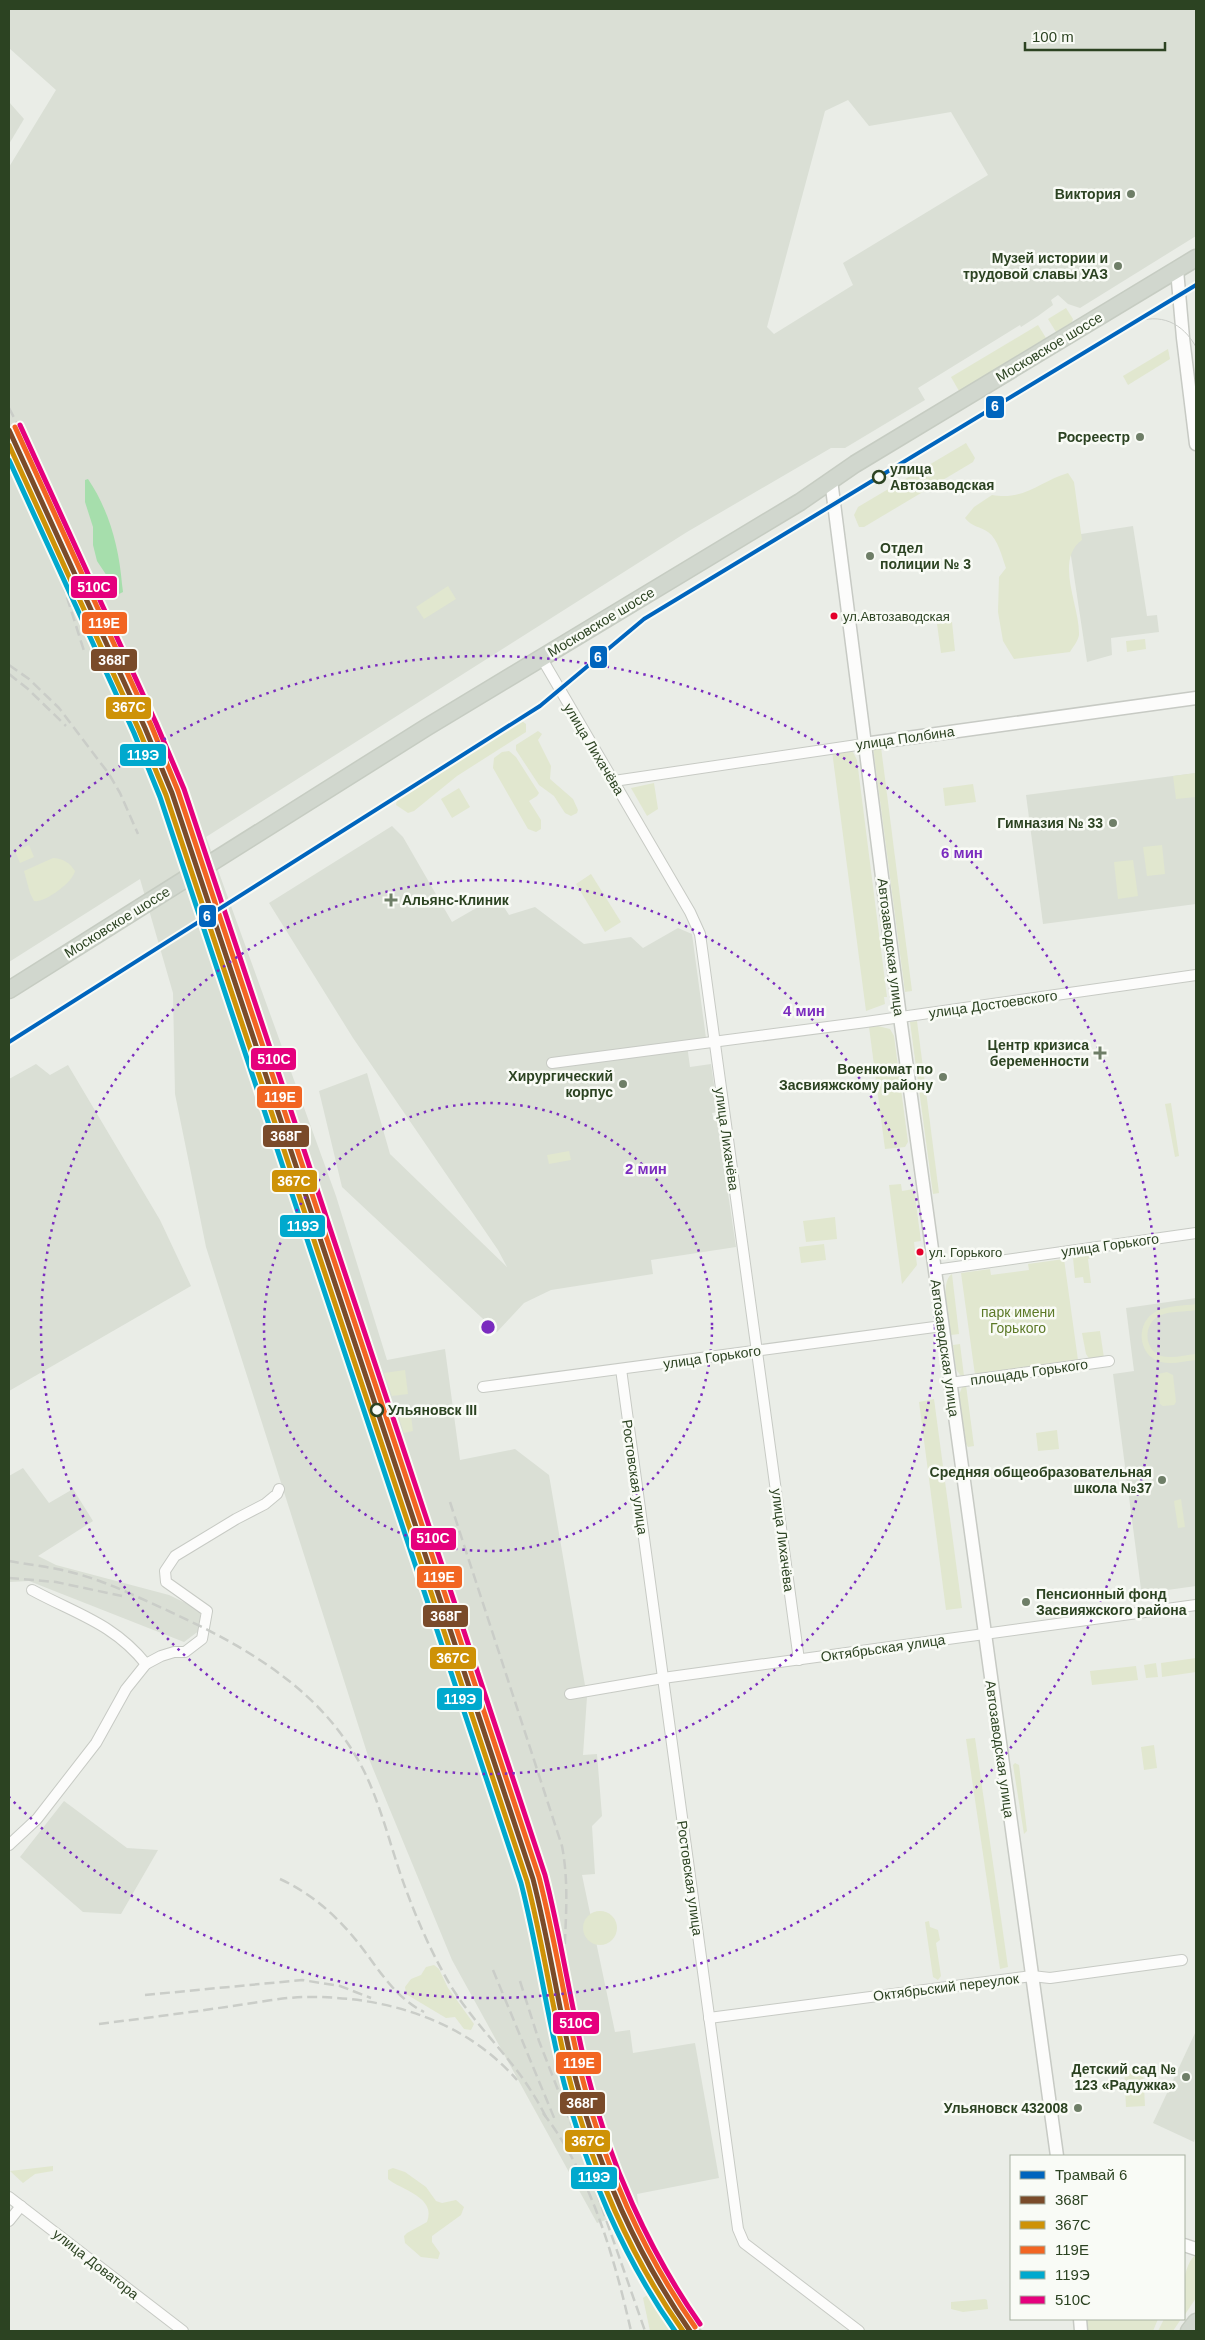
<svg xmlns="http://www.w3.org/2000/svg" width="1205" height="2340" viewBox="0 0 1205 2340" font-family="Arial,sans-serif">
  <rect width="100%" height="100%" fill="#eaede7"/>
  <g fill="#dadfd5" fill-rule="evenodd">
    <path d="M9,9H1196V236L1080,308L1068,304L1058,295L1051,300L1053,305L1038,316L1021,327L1020,325L918,388L925,400L845,448H831L687,532L206,837L336,1196L387,1360L445,1349L460,1460L515,1449L549,1475L587,1697L583,1755L597,1754L602,1816L592,1826L595,1874L582,1875L615,2032L630,2030L633,2053L695,2043L719,2178L637,2194L639,2209L597,2223L452,1960L369,1759L206,1247L175,1094L173,993L140,879L9,962V167L56,90L9,48ZM848,100L869,126L951,112L988,175L843,263L853,285L774,334L767,327L825,111Z"/>
    <polygon points="9,102 24,119 9,144"/>
    <polygon points="1133,526 1147,616 1157,615 1159,632 1111,638 1112,655 1087,662 1068,536"/>
    <polygon points="1196,773 1196,904 1043,924 1026,795"/>
    <polygon points="392,826 403,837 452,922 497,896 509,915 535,907 584,944 631,937 643,948 678,928 692,934 706,1038 687,1045 690,1067 711,1064 718,1112 712,1113 713,1116 713,1120 717,1119 736,1247 651,1260 653,1274 551,1290 524,1303 497,1332 342,1187 319,1091 367,1073 390,1154 507,1267 498,1250 353,1038 269,903"/>
    <polygon points="36,1064 50,1075 68,1065 160,1220 191,1286 9,1391 9,1079"/>
    <polygon points="1196,1298 1196,1586 1153,1592 1141,1589 1113,1374 1134,1371 1126,1308"/>
    <polygon points="23,1468 49,1503 73,1489 93,1521 38,1556 56,1565 169,1595 200,1610 200,1630 184,1642 29,1581 9,1582 9,1476"/>
    <polygon points="64,1801 127,1848 158,1850 121,1914 83,1912 20,1857"/>
    <polygon points="1196,2031 1196,2136 1194,2142 1153,2123"/>
  </g>
  <g fill="#e1e7cf">
    <polygon points="1066,308 1073,319 1072,322 1056,332 1048,319"/>
    <polygon points="1038,325 1046,338 959,391 951,377"/>
    <polygon points="1168,349 1170,359 1128,385 1123,376"/>
    <polygon points="966,443 975,458 973,462 864,527 859,527 854,515 858,507"/>
    <path d="M1068,473L1074,482L1082,540C1054,560 1080,606 1079,635C1078,641 1073,647 1070,652L1014,659L1003,641L998,612L999,577L1006,568C1002,557 998,539 988,532C979,526 972,527 965,518L974,507L992,495C1025,501 1040,481 1068,473Z"/>
    <polygon points="448,586 456,599 424,619 416,607"/>
    <polygon points="952,622 955,651 941,653 937,624"/>
    <polygon points="1145,639 1146,649 1127,652 1126,641"/>
    <polygon points="521,720 526,724 526,732 457,776 414,811 408,813 396,805 397,799 433,773"/>
    <polygon points="538,731 542,734 538,740 551,766 550,779 573,799 578,810 577,813 571,816 565,813 554,796 539,785 516,750 516,745"/>
    <polygon points="873,747 881,747 912,991 905,992"/>
    <polygon points="848,749 853,752 857,760 887,997 884,997 885,1004 866,1011 832,751"/>
    <polygon points="509,751 516,757 539,793 537,796 529,801 541,820 541,829 536,832 528,829 493,768 494,758 502,752"/>
    <polygon points="1196,773 1196,797 1176,799 1173,776"/>
    <polygon points="654,783 658,809 647,816 631,788"/>
    <polygon points="973,784 976,802 945,806 943,788"/>
    <polygon points="459,788 470,807 452,818 441,799"/>
    <polygon points="29,845 34,857 20,863 15,851"/>
    <polygon points="1162,845 1165,874 1147,876 1143,847"/>
    <path d="M53,858C62,858 70,863 75,871C73,882 45,903 34,901L30,893L24,871Z"/>
    <polygon points="1133,860 1138,896 1118,899 1114,862"/>
    <polygon points="591,874 621,922 605,932 576,884"/>
    <polygon points="917,1021 939,1193 933,1194 910,1022"/>
    <polygon points="878,1026 890,1029 894,1036 908,1142 905,1147 885,1149 869,1027"/>
    <polygon points="1171,1103 1179,1156 1175,1157 1165,1104"/>
    <polygon points="569,1151 571,1160 549,1164 547,1155"/>
    <polygon points="901,1184 902,1191 914,1189 921,1241 914,1242 917,1265 902,1284 889,1185"/>
    <polygon points="835,1217 837,1239 806,1242 803,1221"/>
    <polygon points="824,1244 826,1260 801,1263 799,1247"/>
    <polygon points="1086,1253 1090,1253 1093,1257 1088,1259 1091,1283 1084,1283 1083,1277 1075,1278 1073,1258 1085,1256"/>
    <polygon points="1064,1259 1078,1360 975,1375 961,1273 990,1269 991,1275 1029,1270 1028,1264"/>
    <path d="M952,1274L959,1334L951,1335C949,1321 939,1282 952,1274Z"/>
    <path d="M1196,1304V1310C1185,1312 1171,1311 1161,1315C1143,1322 1143,1349 1161,1356C1172,1359 1185,1355 1196,1354V1360C1185,1361 1172,1365 1161,1362C1137,1356 1135,1321 1157,1311C1169,1305 1184,1306 1196,1304Z"/>
    <polygon points="1100,1331 1104,1358 1090,1360 1086,1354 1082,1333"/>
    <polygon points="960,1344 964,1376 960,1375 956,1369 953,1345"/>
    <polygon points="405,1370 408,1394 392,1396 384,1373"/>
    <polygon points="1167,1372 1173,1375 1176,1402 1174,1405 1163,1406 1160,1404 1156,1377 1158,1374"/>
    <polygon points="966,1385 974,1446 968,1447 966,1444 959,1395 962,1387"/>
    <polygon points="934,1399 962,1608 946,1610 919,1402"/>
    <polygon points="410,1408 413,1431 404,1433 396,1409"/>
    <polygon points="1057,1430 1059,1449 1038,1451 1036,1433"/>
    <polygon points="1181,1499 1185,1527 1178,1528 1174,1501"/>
    <polygon points="1196,1658 1196,1672 1162,1677 1161,1663"/>
    <polygon points="1156,1663 1158,1677 1146,1678 1144,1665"/>
    <polygon points="1136,1666 1138,1680 1092,1685 1090,1671"/>
    <polygon points="975,1738 1008,1967 1000,1969 966,1739"/>
    <polygon points="1154,1745 1157,1768 1144,1770 1141,1747"/>
    <polygon points="1015,1763 1019,1765 1027,1831 1024,1834 1013,1765"/>
    <circle cx="600" cy="1928" r="17"/>
    <polygon points="929,1921 930,1927 938,1930 940,1940 936,1943 941,1976 938,1980 933,1977 925,1922"/>
    <polygon points="434,1965 439,1969 448,1988 474,2024 471,2030 464,2029 455,2017 446,2018 406,1994 405,1987 411,1979 421,1975 426,1967"/>
    <polygon points="1143,2068 1145,2106 1126,2107 1124,2069"/>
    <polygon points="53,2166 53,2171 35,2174 23,2183 10,2171"/>
    <path d="M393,2168L405,2172L426,2187L436,2201L442,2203L456,2200L464,2207L461,2215L432,2236V2242L440,2253L438,2259L421,2257L405,2243L404,2236L407,2233L427,2222C437,2197 401,2190 388,2179V2170Z"/>
    <path d="M1196,2254V2298L1184,2316C1184,2296 1180,2269 1196,2254Z"/>
    <polygon points="656,2289 685,2331 650,2331 643,2298"/>
    <polygon points="985,2299 987,2300 988,2309 963,2312 951,2309 951,2302"/>
    <polygon points="1086,2319 1158,2319 1153,2331 1088,2331"/>
    <polygon points="1164,2319 1181,2319 1173,2331 1158,2331"/>
  </g>
  <path fill="#a6deac" d="M88,479C109,510 119,547 122,584L123,592L119,594L97,561L93,545V527L85,502V480Z"/>
  <g fill="none" stroke-linecap="round" stroke-linejoin="round">
    <g stroke="#c7cac4" stroke-width="12">
      <g id="minor">
        <polyline points="541,657 690,912 700,934 799,1660"/>
        <polyline points="614,781 864,744"/>
        <polyline points="552,1063 866,1022 1196,975"/>
        <polyline points="935,1270 1196,1233"/>
        <polyline points="621,1369 738,2229 744,2243 859,2331"/>
        <polyline points="950,1383 1109,1361"/>
        <polyline points="483,1387 942,1326"/>
        <path d="M32,1590C76,1614 113,1623 146,1664"/>
        <polyline points="570,1694 663,1678 1196,1605"/>
        <polyline points="9,1845 37,1819 96,1743 126,1689 146,1664 161,1656 174,1652 185,1652 202,1639 207,1611 166,1582 165,1571 175,1556 236,1519 265,1504 277,1494 279,1489"/>
        <polyline points="709,2018 1032,1976 1050,1978 1182,1960"/>
        <polyline points="9,2197 183,2331"/>
        <polyline points="9,2221 21,2206"/>
      </g>
    </g>
    <g stroke="#c7cac4" stroke-width="15">
      <g id="tertiary">
        <polyline points="1177,270 1183,338 1196,444"/>
        <polyline points="831,480 900,1017 1057,2156"/>
        <polyline points="864,744 1196,698"/>
        <polyline points="1184,2245 1196,2249"/>
        <polyline points="1080,2319 1081,2331"/>
      </g>
    </g>
    <g stroke="#c6ccc2" stroke-width="19">
      <g id="primary">
        <polyline points="9,990 427,727 800,502 855,464 1196,258"/>
        <polyline points="1189,2331 1196,2322"/>
      </g>
    </g>
    <use href="#minor" stroke="#fcfcfb" stroke-width="10"/>
    <use href="#tertiary" stroke="#fcfcfb" stroke-width="12"/>
    <use href="#primary" stroke="#d1d7ce" stroke-width="16"/>
    <path stroke="#cacdc8" stroke-width="1" d="M1134,323C1160,312 1183,323 1196,347"/>
    <g stroke="#cacdc8" stroke-width="2.5" stroke-dasharray="10 5" stroke-linecap="butt">
      <polyline points="9,408 34,456 90,608"/>
      <polyline points="9,443 57,566 85,654"/>
      <polyline points="9,665 29,679 59,708 109,774 120,793 138,834"/>
      <polyline points="9,674 28,689 66,726"/>
      <path d="M450,1502L562,1846C571,1893 563,1939 564,1986C565,2006 567,2025 569,2044"/>
      <path d="M9,1561C30,1565 53,1567 74,1573C105,1581 133,1595 162,1608C243,1645 322,1688 364,1771C382,1808 391,1849 405,1887C416,1917 429,1947 444,1974C462,2008 488,2034 511,2063C525,2080 537,2099 547,2119"/>
      <polyline points="9,1578 56,1582 122,1596"/>
      <path d="M280,1879C308,1892 330,1910 350,1933C374,1960 390,1995 424,2012"/>
      <polyline points="493,1970 555,2120"/>
      <polyline points="520,1981 539,2041 586,2162 645,2331"/>
      <polyline points="145,1995 302,1980 340,1986 371,1998"/>
      <path d="M99,2024C146,2018 193,2012 239,2005C261,2002 285,1997 307,1997C385,1996 465,2020 517,2080"/>
      <polyline points="589,2094 613,2169"/>
      <polyline points="576,2102 597,2174"/>
      <path d="M543,2113C591,2175 614,2256 631,2331"/>
      <polyline points="602,2159 663,2279 701,2331"/>
    </g>
    <g stroke="#f9fbf6" stroke-width="9">
      <path id="rail-1" d="M9,430L145,728L172,793L533,1879C550,1945 559,2013 576,2080C598,2168 638,2256 690,2331"/>
    </g>
    <g stroke="#f9fbf6" stroke-width="9">
      <path id="rail-2" d="M9,445L139,730L166,795L527,1881C544,1947 553,2014 570,2081C591,2167 631,2258 683,2331"/>
    </g>
    <g stroke="#f9fbf6" stroke-width="9">
      <path id="rail-3" d="M15,427L151,725L178,791L539,1877C556,1943 566,2011 582,2077C603,2164 644,2254 695,2327"/>
    </g>
    <g stroke="#f9fbf6" stroke-width="9">
      <path id="rail-4" d="M9,460L134,733L160,797L521,1883C538,1949 547,2017 564,2083C585,2168 624,2259 675,2331"/>
    </g>
    <g stroke="#f9fbf6" stroke-width="9">
      <path id="rail-5" d="M20,425L156,723L184,789L545,1875C562,1941 571,2009 588,2076C609,2162 649,2251 700,2324"/>
    </g>
    <use href="#rail-1" stroke="#7a4b2a" stroke-width="5"/>
    <use href="#rail-2" stroke="#ce9207" stroke-width="5"/>
    <use href="#rail-3" stroke="#f26522" stroke-width="5"/>
    <use href="#rail-4" stroke="#00a9ce" stroke-width="5"/>
    <use href="#rail-5" stroke="#e5007d" stroke-width="5"/>
    <g stroke="#f9fbf6" stroke-width="8">
      <polyline id="tram-1" points="9,1042 540,706 644,619 1196,285"/>
    </g>
    <use href="#tram-1" stroke="#0065bd" stroke-width="4"/>
  </g>
  <g fill="none" stroke="#7b2cbf" stroke-width="2.5" stroke-dasharray="2.5 5">
    <circle cx="488" cy="1327" r="224"/>
    <circle cx="488" cy="1327" r="447"/>
    <path d="M9 857A671 671 0 1 1 9 1797"/>
  </g>
  <g fill="#6e7e67" stroke="#f9fbf6" stroke-width="2">
    <circle cx="1131" cy="194" r="5"/>
    <circle cx="1118" cy="266" r="5"/>
    <circle cx="1140" cy="437" r="5"/>
    <circle cx="870" cy="556" r="5"/>
    <circle cx="1113" cy="823" r="5"/>
    <path d="M388.5 892.5h5v5h5v5h-5v5h-5v-5h-5v-5h5z"/>
    <path d="M1097.5 1045.5h5v5h5v5h-5v5h-5v-5h-5v-5h5z"/>
    <circle cx="943" cy="1077" r="5"/>
    <circle cx="623" cy="1084" r="5"/>
    <circle cx="1162" cy="1480" r="5"/>
    <circle cx="1026" cy="1602" r="5"/>
    <circle cx="1186" cy="2077" r="5"/>
    <circle cx="1078" cy="2108" r="5"/>
  </g>
  <g fill="#f9fbf6" stroke="#2c4322" stroke-width="2.5">
    <circle cx="879" cy="477" r="6"/>
    <circle cx="377" cy="1410" r="6"/>
  </g>
  <g fill="#e4002b" stroke="#f9fbf6" stroke-width="2">
    <circle cx="834" cy="616" r="4.5"/>
    <circle cx="920" cy="1252" r="4.5"/>
  </g>
  <g text-anchor="middle" stroke-width="5" stroke-linejoin="round" paint-order="stroke">
    <g font-size="13" fill="#2c4322" stroke="#f9fbf6" text-anchor="start">
      <text x="843" y="621">ул.Автозаводская</text>
      <text x="929" y="1257">ул. Горького</text>
    </g>
    <g font-size="14" font-weight="bold" fill="#2c4322" stroke="#f9fbf6" text-anchor="end">
      <text x="1121" y="199">Виктория</text>
      <text x="1108" y="263">Музей истории и<tspan x="1108" dy="16">трудовой славы УАЗ</tspan></text>
      <text x="1130" y="442">Росреестр</text>
      <text x="880" y="553" text-anchor="start">Отдел<tspan x="880" dy="16">полиции № 3</tspan></text>
      <text x="1103" y="828">Гимназия № 33</text>
      <text x="402" y="905" text-anchor="start">Альянс-Клиник</text>
      <text x="1089" y="1050">Центр кризиса<tspan x="1089" dy="16">беременности</tspan></text>
      <text x="933" y="1074">Военкомат по<tspan x="933" dy="16">Засвияжскому району</tspan></text>
      <text x="613" y="1081">Хирургический<tspan x="613" dy="16">корпус</tspan></text>
      <text x="1152" y="1477">Средняя общеобразовательная<tspan x="1152" dy="16">школа №37</tspan></text>
      <text x="1036" y="1599" text-anchor="start">Пенсионный фонд<tspan x="1036" dy="16">Засвияжского района</tspan></text>
      <text x="1176" y="2074">Детский сад №<tspan x="1176" dy="16">123 «Радужка»</tspan></text>
      <text x="1068" y="2113">Ульяновск 432008</text>
    </g>
    <g font-size="14" fill="#2c4322" stroke="#f9fbf6">
      <text transform="translate(1049 347) rotate(-31)" y="5">Московское шоссе</text>
      <text transform="translate(601 622) rotate(-31)" y="5">Московское шоссе</text>
      <text transform="translate(905 738) rotate(-8)" y="5">улица Полбина</text>
      <text transform="translate(594 749) rotate(59)" y="5">улица Лихачёва</text>
      <text transform="translate(117 922) rotate(-32)" y="5">Московское шоссе</text>
      <text transform="translate(891 947) rotate(83)" y="5">Автозаводская улица</text>
      <text transform="translate(993 1004) rotate(-8)" y="5">улица Достоевского</text>
      <text transform="translate(727 1139) rotate(82)" y="5">улица Лихачёва</text>
      <text transform="translate(1110 1245) rotate(-8)" y="5">улица Горького</text>
      <text transform="translate(945 1348) rotate(82)" y="5">Автозаводская улица</text>
      <text transform="translate(712 1357) rotate(-8)" y="5">улица Горького</text>
      <text transform="translate(1029 1372) rotate(-8)" y="5">площадь Горького</text>
      <text transform="translate(635 1477) rotate(82)" y="5">Ростовская улица</text>
      <text transform="translate(783 1540) rotate(83)" y="5">улица Лихачёва</text>
      <text transform="translate(883 1648) rotate(-8)" y="5">Октябрьская улица</text>
      <text transform="translate(1000 1749) rotate(82)" y="5">Автозаводская улица</text>
      <text transform="translate(690 1878) rotate(82)" y="5">Ростовская улица</text>
      <text transform="translate(946 1987) rotate(-7)" y="5">Октябрьский переулок</text>
      <text transform="translate(96 2264) rotate(38)" y="5">улица Доватора</text>
    </g>
    <g font-size="14" font-weight="bold" fill="#2c4322" stroke="#f9fbf6" text-anchor="start">
      <text x="890" y="474">улица<tspan x="890" dy="16">Автозаводская</tspan></text>
      <text x="388" y="1415">Ульяновск III</text>
    </g>
    <g font-size="14" fill="#5c7927" stroke="#f9fbf6">
      <text x="1018" y="1317">парк имени<tspan x="1018" dy="16">Горького</tspan></text>
    </g>
  </g>
  <circle cx="488" cy="1327" r="8" fill="#7b2cbf" stroke="#f9fbf6" stroke-width="2.5"/>
  <g font-size="15" text-anchor="middle" font-weight="bold" fill="#7b2cbf" stroke="#f9fbf6" stroke-width="5" stroke-linejoin="round" paint-order="stroke">
    <text x="962" y="858">6 мин</text>
    <text x="804" y="1016">4 мин</text>
    <text x="646" y="1174">2 мин</text>
  </g>
  <g stroke="#f9fbf6" stroke-width="2">
    <rect x="985" y="395" width="20" height="24" rx="5" fill="#0065bd"/>
    <rect x="70" y="575" width="48" height="24" rx="5" fill="#e5007d"/>
    <rect x="81" y="611" width="47" height="24" rx="5" fill="#f26522"/>
    <rect x="589" y="645" width="19" height="24" rx="5" fill="#0065bd"/>
    <rect x="90" y="648" width="48" height="24" rx="5" fill="#7a4b2a"/>
    <rect x="105" y="696" width="47" height="24" rx="5" fill="#ce9207"/>
    <rect x="119" y="743" width="48" height="24" rx="5" fill="#00a9ce"/>
    <rect x="198" y="904" width="19" height="24" rx="5" fill="#0065bd"/>
    <rect x="250" y="1047" width="47" height="24" rx="5" fill="#e5007d"/>
    <rect x="256" y="1085" width="47" height="24" rx="5" fill="#f26522"/>
    <rect x="262" y="1124" width="48" height="24" rx="5" fill="#7a4b2a"/>
    <rect x="271" y="1169" width="47" height="24" rx="5" fill="#ce9207"/>
    <rect x="279" y="1214" width="47" height="24" rx="5" fill="#00a9ce"/>
    <rect x="410" y="1527" width="47" height="24" rx="5" fill="#e5007d"/>
    <rect x="416" y="1565" width="47" height="24" rx="5" fill="#f26522"/>
    <rect x="422" y="1604" width="47" height="24" rx="5" fill="#7a4b2a"/>
    <rect x="429" y="1646" width="48" height="24" rx="5" fill="#ce9207"/>
    <rect x="436" y="1687" width="47" height="24" rx="5" fill="#00a9ce"/>
    <rect x="552" y="2011" width="48" height="24" rx="5" fill="#e5007d"/>
    <rect x="555" y="2051" width="47" height="24" rx="5" fill="#f26522"/>
    <rect x="559" y="2091" width="47" height="24" rx="5" fill="#7a4b2a"/>
    <rect x="564" y="2129" width="47" height="24" rx="5" fill="#ce9207"/>
    <rect x="570" y="2166" width="48" height="24" rx="5" fill="#00a9ce"/>
  </g>
  <g font-size="14" text-anchor="middle" font-weight="bold" fill="#fff">
    <text x="995" y="411">6</text>
    <text x="94" y="592">510С</text>
    <text x="104" y="628">119Е</text>
    <text x="598" y="662">6</text>
    <text x="114" y="665">368Г</text>
    <text x="129" y="712">367С</text>
    <text x="143" y="760">119Э</text>
    <text x="207" y="921">6</text>
    <text x="274" y="1064">510С</text>
    <text x="280" y="1102">119Е</text>
    <text x="286" y="1141">368Г</text>
    <text x="294" y="1186">367С</text>
    <text x="303" y="1231">119Э</text>
    <text x="433" y="1543">510С</text>
    <text x="439" y="1582">119Е</text>
    <text x="446" y="1621">368Г</text>
    <text x="453" y="1663">367С</text>
    <text x="460" y="1704">119Э</text>
    <text x="576" y="2028">510С</text>
    <text x="579" y="2068">119Е</text>
    <text x="582" y="2108">368Г</text>
    <text x="588" y="2146">367С</text>
    <text x="594" y="2182">119Э</text>
  </g>
  <rect width="1205" height="2340" fill="none" stroke="#2c4322" stroke-width="20"/>
  <rect x="1010" y="2155" width="175" height="165" fill="#f9fbf6" stroke="#a7b1a1"/>
  <rect x="1020" y="2171" width="25" height="8" fill="#0065bd" stroke="#a7b1a1"/>
  <text x="1055" y="2180" font-size="15" fill="#2c4322">Трамвай 6</text>
  <rect x="1020" y="2196" width="25" height="8" fill="#7a4b2a" stroke="#a7b1a1"/>
  <text x="1055" y="2205" font-size="15" fill="#2c4322">368Г</text>
  <rect x="1020" y="2221" width="25" height="8" fill="#ce9207" stroke="#a7b1a1"/>
  <text x="1055" y="2230" font-size="15" fill="#2c4322">367С</text>
  <rect x="1020" y="2246" width="25" height="8" fill="#f26522" stroke="#a7b1a1"/>
  <text x="1055" y="2255" font-size="15" fill="#2c4322">119Е</text>
  <rect x="1020" y="2271" width="25" height="8" fill="#00a9ce" stroke="#a7b1a1"/>
  <text x="1055" y="2280" font-size="15" fill="#2c4322">119Э</text>
  <rect x="1020" y="2296" width="25" height="8" fill="#e5007d" stroke="#a7b1a1"/>
  <text x="1055" y="2305" font-size="15" fill="#2c4322">510С</text>
  <path d="M1025 42v8h140v-8" fill="none" stroke="#2c4322" stroke-width="2.5"/>
  <text x="1032" y="42" font-size="15" fill="#2c4322" stroke="#f9fbf6" stroke-width="4" paint-order="stroke">100 m</text>
</svg>
